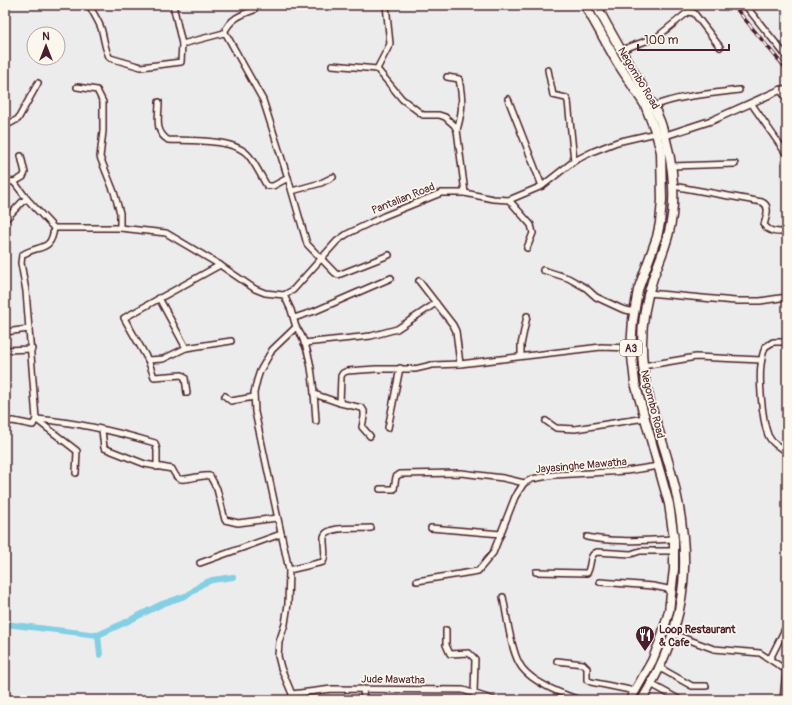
<svg xmlns="http://www.w3.org/2000/svg" width="792" height="705" viewBox="0 0 792 705" font-family="Pangolin,sans-serif">
  <rect width="100%" height="100%" fill="#edeced"/>
  <filter id="ink" filterUnits="userSpaceOnUse"><feTurbulence type="fractalNoise" baseFrequency=".025" numOctaves="2"/><feDisplacementMap in="SourceGraphic" scale="8" xChannelSelector="R" yChannelSelector="G"/><feConvolveMatrix kernelMatrix="1 2 1 2 8 2 1 2 1" color-interpolation-filters="sRGB"/></filter>
  <g filter="url(#ink)">
    <g fill="none" stroke-linecap="round" stroke-linejoin="round">
      <g stroke="#83cfe3" stroke-width="6">
        <polyline points="5,624 98,635"/>
        <polyline points="100,655 98,635 124,623 162,604 188,595 202,584 212,580 233,577"/>
      </g>
      <g stroke="#4a1f2b" stroke-width="8">
        <g id="minor">
          <path d="M89,5C93,13 98,20 101,28C104,37 105,52 110,58L141,67L181,62L182,44"/>
          <polyline points="173,5 182,44 224,33 226,34 263,100 288,178 307,244 335,273 338,275 389,255"/>
          <polyline points="386,5 390,44 377,69 402,99 423,115 439,115 445,117 454,125 457,130 465,193"/>
          <polyline points="745,5 787,57"/>
          <path d="M224,33C230,19 240,15 254,10V5"/>
          <polyline points="621,50 657,37 688,12 694,13 720,47"/>
          <polyline points="332,65 377,69"/>
          <polyline points="548,70 553,95 566,98 568,101 574,161"/>
          <path d="M447,77L459,79C463,100 463,109 457,130"/>
          <polyline points="77,87 97,90 103,102 103,131 100,157 114,192 120,213 120,228"/>
          <polyline points="780,90 787,98"/>
          <polyline points="508,99 542,186"/>
          <path d="M159,102C159,117 154,131 168,140C189,141 235,138 249,156C256,165 261,176 267,186H273L288,178"/>
          <polyline points="751,103 785,152"/>
          <path d="M654,106C681,95 711,94 739,90"/>
          <polyline points="5,126 18,119 38,83"/>
          <polyline points="671,166 735,164"/>
          <polyline points="5,181 14,182 27,199 54,228 120,228 166,233 220,265 255,289 265,293 284,295 293,290 302,280 337,241 347,234 384,216 441,193 465,193 493,199 509,200 542,186 574,161 594,151 617,142 656,133"/>
          <polyline points="14,182 23,177 25,173 21,156"/>
          <path d="M673,186L762,202C771,206 766,217 764,225C770,233 778,232 787,232"/>
          <polyline points="292,191 321,183 333,177"/>
          <polyline points="509,200 531,225 533,233 527,248"/>
          <polyline points="5,220 22,202 27,199"/>
          <polyline points="543,270 568,278 586,288 596,297 622,309 634,312"/>
          <polyline points="419,281 453,325 456,331 460,364"/>
          <polyline points="648,293 735,301 760,301 787,297"/>
          <polyline points="284,295 291,310 296,327 272,350 260,371 257,380 254,393 255,412 289,570 288,604 285,624 279,642 278,656 281,668 292,694 292,700"/>
          <polyline points="159,298 186,348 231,341"/>
          <polyline points="294,318 315,311 391,278"/>
          <path d="M296,327C313,349 314,393 316,421"/>
          <polyline points="5,332 29,329"/>
          <path d="M787,342H773L765,347C764,351 762,355 762,359C758,376 762,419 768,435C771,442 780,449 787,450"/>
          <polyline points="304,343 371,336 397,329 436,303"/>
          <polyline points="5,350 32,349"/>
          <polyline points="521,356 521,345 527,316"/>
          <polyline points="148,360 163,359 186,348"/>
          <polyline points="643,366 696,357 761,360"/>
          <polyline points="187,393 185,378 182,375 154,377 148,360 124,318 220,265"/>
          <polyline points="314,394 340,403 362,408 364,411 364,417 362,427 370,436"/>
          <polyline points="225,396 231,401 254,397"/>
          <polyline points="340,403 341,376 343,373 347,371 376,369 415,369 432,365 460,364 601,347 631,348"/>
          <path d="M36,419C75,422 118,432 155,443L157,450V467"/>
          <polyline points="37,420 77,451 76,473"/>
          <polyline points="546,421 556,428 575,429 645,418"/>
          <path d="M5,422L13,421L33,425L36,419L26,291L21,263L22,255C39,244 51,253 54,228"/>
          <polyline points="388,428 400,368"/>
          <path d="M102,430L104,448L145,464L172,469C174,472 175,476 178,478C183,482 202,474 210,476L217,489L225,520L238,523L277,518"/>
          <polyline points="380,489 394,489 396,477 400,474 461,473 503,478 524,483"/>
          <polyline points="431,528 501,534"/>
          <path d="M587,537C615,543 645,540 674,539"/>
          <polyline points="200,563 281,534"/>
          <path d="M289,570L323,562C327,554 323,546 324,537C326,525 361,529 371,528"/>
          <path d="M536,572L587,573C592,566 588,555 597,552L631,554L640,551H675"/>
          <polyline points="417,581 478,571 493,553 515,497 524,483 532,479 554,475 626,471 659,466"/>
          <polyline points="600,582 653,586 673,590"/>
          <path d="M503,597C507,616 510,646 519,663C528,681 562,694 580,700"/>
          <polyline points="446,630 446,645 450,654 469,653 475,659 474,694"/>
          <polyline points="673,634 714,649 760,653 786,670 783,700"/>
          <polyline points="770,659 787,625"/>
          <polyline points="557,661 583,664 587,668 587,680 591,682 635,691"/>
          <polyline points="660,668 692,686 706,686"/>
          <polyline points="651,684 680,700"/>
          <polyline points="363,689 364,700"/>
          <polyline points="292,694 332,689 463,690 494,700"/>
        </g>
      </g>
      <g stroke="#4a1f2b" stroke-width="9">
        <polyline id="tertiary" points="664,136 713,120 780,90 787,89"/>
      </g>
      <g stroke="#4a1f2b" stroke-width="11">
        <g id="trunk">
          <polyline points="585,5 617,62 645,105 656,133 661,152 662,200 660,223 657,237 638,290 633,320 631,348 635,383 669,504 674,539 674,569 669,611 661,639 652,661 630,700"/>
          <path d="M596,5C611,33 627,61 643,88C646,95 651,101 654,107C672,145 679,196 668,236C664,251 658,264 653,278C644,305 640,336 643,365C646,397 659,429 668,461C694,550 691,619 642,700"/>
        </g>
      </g>
      <use href="#minor" stroke="#fbf7ec" stroke-width="5"/>
      <use href="#tertiary" stroke="#fbf7ec" stroke-width="6"/>
      <use href="#trunk" stroke="#fbf7ec" stroke-width="8"/>
      <g stroke="#4a1f2b" stroke-width="3.5">
        <polyline id="rail" points="733,5 787,70"/>
      </g>
      <use href="#rail" stroke="#fbf7ec" stroke-width="2" stroke-dasharray="6" stroke-linecap="butt"/>
    </g>
  </g>
  <defs>
    <g id="restaurant-pin" transform="scale(1)"><path d="M0 17L-7.5 6A9.5 9.5 0 1 1 7.5 6Z" fill="#4a1f2b" stroke="#fbf7ec"/><path d="M-5-6h1v4h1v-4h1v4h1v-4h1v5L-1.5 .5V6h-2V.5L-5-1ZM5-6V6H3V1.5H1.5Q1.5-4 5-6Z" fill="#fff"/></g>
  </defs>
  <g fill-rule="evenodd">
    <use href="#restaurant-pin" x="645" y="635"/>
  </g>
  <g text-anchor="middle" stroke-width="3.5" stroke-linejoin="round" paint-order="stroke">
    <rect fill="#fbf7ec" stroke="#7f6065" stroke-width="1" x="620" y="340" width="22" height="16" rx="3"/>
    <g font-size="10" font-weight="bold" fill="#4a1f2b">
      <text x="631" y="352">A3</text>
    </g>
    <g font-size="11" fill="#4a1f2b" stroke="#fbf7ec">
      <text transform="translate(639 78) rotate(59)" y="4">Negombo Road</text>
      <text transform="translate(403 198) rotate(-22)" y="4">Pantalian Road</text>
      <text transform="translate(653 404) rotate(76)" y="4">Negombo Road</text>
      <text transform="translate(581 465) rotate(-5)" y="4">Jayasinghe Mawatha</text>
      <text transform="translate(393 679) rotate(1)" y="4">Jude Mawatha</text>
    </g>
    <g font-size="11" font-weight="bold" fill="#4a1f2b" stroke="#fbf7ec" text-anchor="start">
      <text x="659" y="633">Loop Restaurant<tspan x="659" dy="13">&amp; Cafe</tspan></text>
    </g>
  </g>
  <rect width="792" height="705" fill="none" stroke="#fbf7ec" stroke-width="20"/>
  <rect x="10" y="10" width="772" height="685" fill="none" stroke="#4a1f2b" stroke-width="1.5" filter="url(#ink)"/>
  <g transform="translate(46 46)"><circle r="19" fill="#fbf7ec" stroke="#b4a19f"/>
  <path d="M0-3L7 15L0 10L-7 15Z" fill="#4a1f2b"/>
  <text y="-6" font-size="11" font-weight="bold" text-anchor="middle" fill="#4a1f2b">N</text>
  </g>
  <path d="M638 44v6h91v-6" fill="none" stroke="#4a1f2b" stroke-width="2"/>
  <text x="644" y="44" font-size="12" fill="#4a1f2b" stroke="#fbf7ec" stroke-width="3" paint-order="stroke">100 m</text>
</svg>
